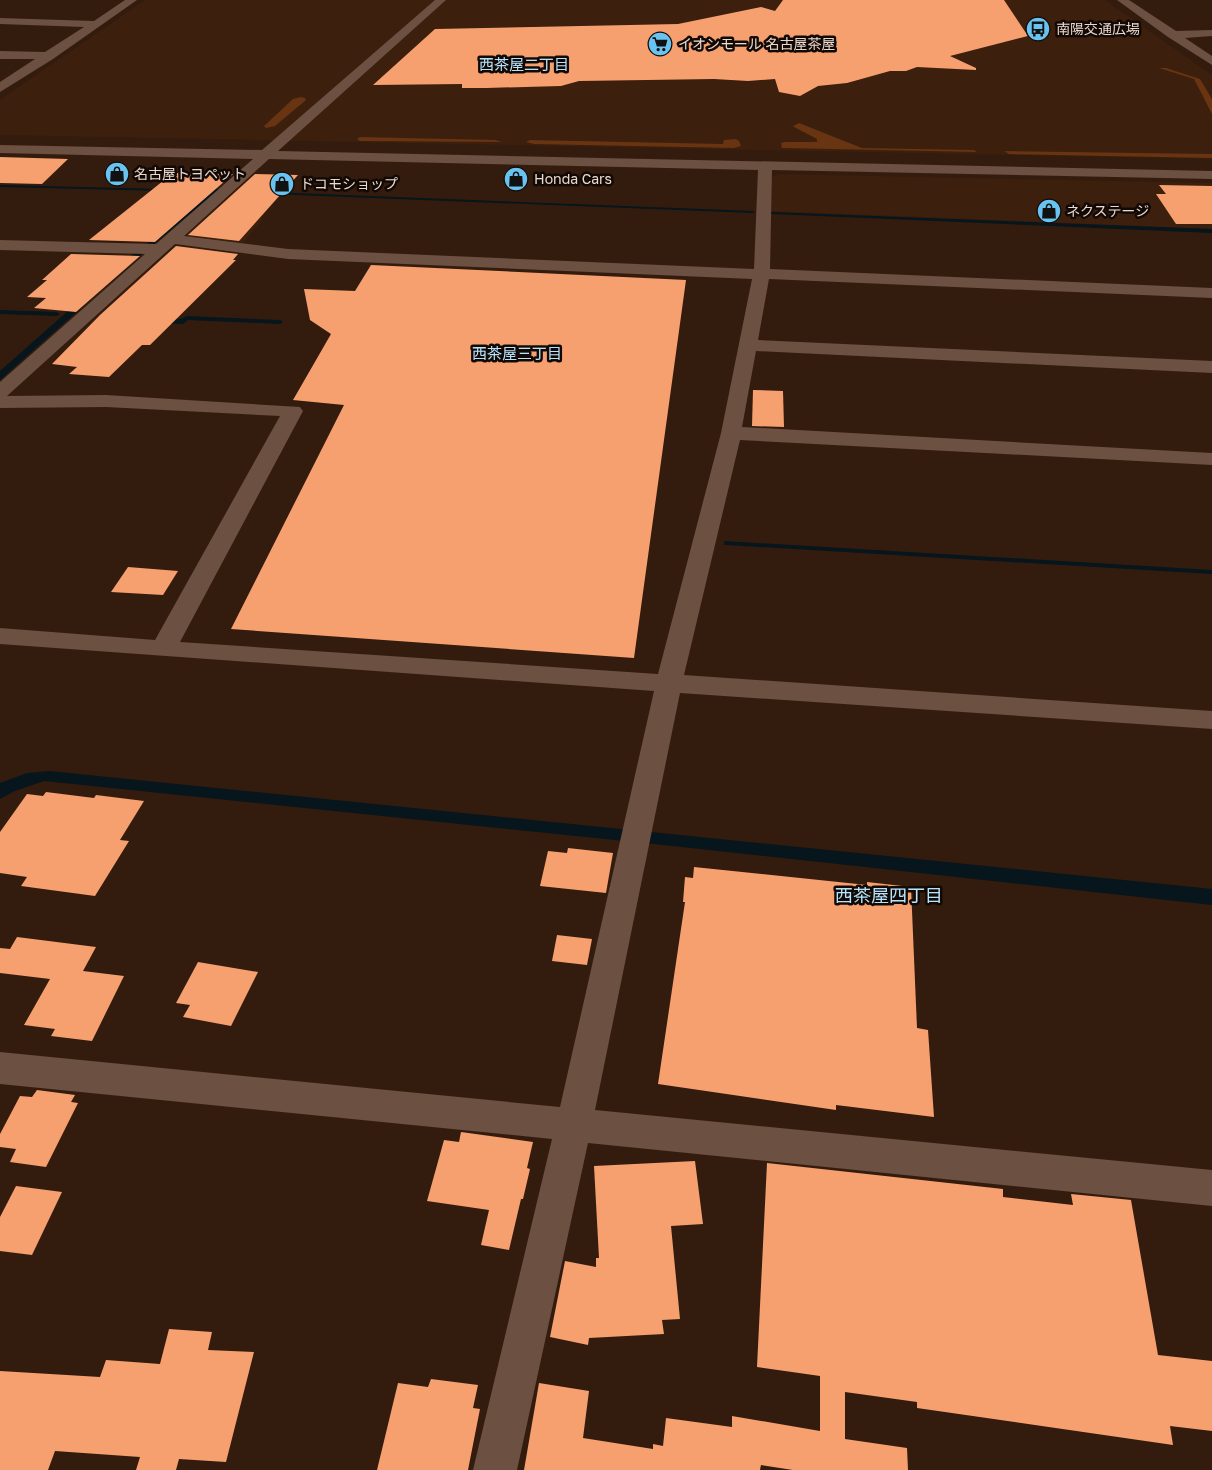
<svg xmlns="http://www.w3.org/2000/svg" width="1212" height="1470" viewBox="0 0 1212 1470" font-family="'Golos Text','Noto Sans JP',sans-serif">
  <rect width="100%" height="100%" fill="#331c0e"/>
  <g fill="#3c1f0d">
    <polygon points="145,0 1105,0 1212,75 1212,159 0,135 0,100"/>
    <polygon points="779,174 1212,183 1212,229 771,211 771,177"/>
    <polygon points="210,215 263,219 243,243 189,237 186,235"/>
  </g>
  <g fill="#683412">
    <polygon points="1159,68 1166,68 1200,79 1212,99 1212,114 1194,79"/>
    <polygon points="301,97 305,98 306,100 275,126 266,128 264,126 293,99"/>
    <polygon points="799,123 862,148 974,150 977,152 782,148 781,143 785,142 817,142 817,139 794,127 793,126"/>
    <polygon points="360,137 495,140 502,142 360,141 357,139"/>
    <polygon points="736,139 739,141 741,146 734,148 534,144 526,142 530,140 723,144 724,140"/>
    <polygon points="1004,151 1212,154 1212,158 1009,154"/>
  </g>
  <g fill="#07151c">
    <polygon points="212,189 220,189 142,254 0,380 0,371 128,258 181,218"/>
    <polygon points="49,771 1212,889 1212,905 654,844 44,781 15,791 0,799 0,783 27,773"/>
  </g>
  <g fill="none" stroke-linecap="round" stroke-linejoin="round">
    <g fill="#07151c" fill-rule="evenodd">
      <polygon points="0,185 165,189 167,190 165,191 0,187"/>
      <polygon points="269,192 753,211 755,212 753,213 271,194 269,194"/>
      <polygon points="770,212 1212,229 1212,233 772,214 770,213"/>
      <polygon points="0,310 57,312 60,314 57,316 0,314"/>
      <path d="M187,316L280,320L283,322L280,324L188,320L183,324L162,323L159,321C169,316 175,323 187,316Z"/>
      <polygon points="724,541 1212,570 1212,574 727,545 724,545"/>
    </g>
  </g>
  <g fill="#f6a06f">
    <polygon points="783,0 1004,0 1028,36 950,56 976,68 976,70 917,67 906,71 890,71 847,83 818,86 800,96 779,92 775,79 748,81 714,79 579,81 561,86 486,88 462,88 462,84 373,85 435,29 678,24 761,7 775,11"/>
    <polygon points="0,157 68,159 42,184 0,183"/>
    <polygon points="173,173 233,174 155,242 89,240"/>
    <polygon points="255,174 298,175 239,241 188,235"/>
    <polygon points="1159,185 1212,186 1212,224 1176,224 1156,194 1166,194"/>
    <polygon points="176,246 238,254 233,260 236,260 150,345 142,345 109,377 69,374 77,367 52,364 100,315"/>
    <polygon points="71,254 140,256 76,312 34,308 46,298 27,297 47,280 42,280"/>
    <polygon points="371,265 686,280 634,658 231,629 344,405 293,400 331,334 310,320 304,289 355,291"/>
    <polygon points="753,390 783,391 784,427 752,426"/>
    <polygon points="128,567 178,571 163,595 111,592"/>
    <polygon points="46,792 94,798 96,795 144,801 120,840 129,841 95,896 21,886 27,877 0,873 0,832 27,794 43,796"/>
    <polygon points="568,848 613,853 606,893 540,886 548,851 567,853"/>
    <polygon points="694,867 867,885 867,882 911,887 917,1028 928,1030 934,1117 836,1105 836,1110 658,1084 685,902 683,902 685,877 693,878"/>
    <polygon points="557,935 592,939 587,965 552,961"/>
    <polygon points="17,937 96,947 83,971 124,976 92,1041 51,1036 55,1029 24,1025 50,979 0,973 0,948 10,949"/>
    <polygon points="198,962 258,972 231,1026 183,1017 190,1005 176,1003"/>
    <polygon points="37,1090 75,1095 71,1102 78,1103 46,1167 10,1162 16,1149 0,1147 0,1134 20,1096 32,1097"/>
    <polygon points="461,1132 533,1142 527,1168 530,1169 523,1199 521,1199 509,1250 481,1245 489,1210 427,1201 444,1140 459,1142"/>
    <polygon points="695,1161 703,1224 671,1226 680,1319 662,1320 664,1334 589,1338 588,1345 550,1337 565,1261 596,1267 596,1258 599,1258 594,1166"/>
    <polygon points="767,1163 1003,1189 1003,1197 1073,1205 1071,1194 1131,1200 1158,1355 1212,1361 1212,1431 1170,1426 1173,1445 917,1408 917,1402 845,1392 845,1439 907,1448 908,1470 793,1470 761,1465 760,1470 524,1470 539,1383 589,1391 583,1438 653,1449 653,1444 663,1446 666,1418 732,1427 732,1416 820,1431 820,1376 757,1367"/>
    <polygon points="16,1186 62,1192 32,1255 0,1251 0,1217"/>
    <polygon points="169,1329 212,1332 208,1350 254,1352 226,1462 179,1459 176,1470 136,1470 140,1457 55,1451 48,1470 0,1470 0,1371 100,1377 106,1360 160,1364"/>
    <polygon points="431,1379 478,1385 473,1408 480,1409 468,1470 377,1470 398,1383 428,1387"/>
  </g>
  <g fill="none" stroke-linecap="round" stroke-linejoin="round">
    <g fill="#6c5041" fill-rule="evenodd">
      <polygon points="125,0 137,0 53,59 0,92 0,82 35,59 0,59 0,51 45,52 84,27 0,24 0,18 94,21"/>
      <path d="M435,0H446L278,151L1212,171V179L772,170L770,269L1212,288V298L769,279L758,340L1212,361V373L756,351L742,427L1212,453V465L740,440L684,675L1212,711V729L680,693L595,1110L1212,1170V1206L588,1143L517,1470H473L552,1139L0,1084V1052L560,1107L654,691L0,644V628L155,640L280,416L106,407L0,408V382L145,254L0,250V240L156,244L253,159L0,153V145L262,150ZM269,159L758,170L754,269L288,249L184,236ZM175,244L288,259L752,279L721,433L658,674L180,642L303,411L300,407L106,395L7,396Z"/>
      <polygon points="1117,0 1129,0 1176,31 1212,30 1212,36 1185,38 1212,56 1212,65 1168,37"/>
    </g>
  </g>
  <defs>
    <g id="bus-disc" transform="scale(1.25)"><circle r="9.5" fill="#69c3f1" stroke="#130904"/><path d="M-5-6H5V4H4V6H2V4H-2V6H-4V4H-5ZM-3.5-4V0h7V-4ZM-3.5 1.2v1.5H-2V1.2ZM2 1.2v1.5H3.5V1.2Z" fill="#111"/></g>
    <g id="supermarket-disc" transform="scale(1.25)"><circle r="9.5" fill="#69c3f1" stroke="#130904"/><path d="M-6-5.5h2.5l.6 2H6L4.5 2H-2.5L-4.4-4H-6ZM-1.5 3.2a1.3 1.3 0 1 0 .1 0ZM3 3.2a1.3 1.3 0 1 0 .1 0Z" fill="#111"/></g>
    <g id="shop-disc" transform="scale(1.25)"><circle r="9.5" fill="#69c3f1" stroke="#130904"/><path d="M-5-2.5h2.3a2.7 3.5 0 0 1 5.4 0H5L5.5 6h-11ZM-1.5-2.5h3a1.5 2.3 0 0 0-3 0Z" fill="#111"/></g>
  </defs>
  <g fill-rule="evenodd">
    <use href="#bus-disc" x="1038" y="29"/>
    <use href="#supermarket-disc" x="660" y="44"/>
    <use href="#shop-disc" x="117" y="174"/>
    <use href="#shop-disc" x="516" y="179"/>
    <use href="#shop-disc" x="282" y="184"/>
    <use href="#shop-disc" x="1049" y="211"/>
  </g>
  <g text-anchor="middle" stroke-width="5" stroke-linejoin="round" paint-order="stroke">
    <g font-size="14" fill="#ead9d0" stroke="#130904" text-anchor="start">
      <text x="1056" y="34">南陽交通広場</text>
      <text x="678" y="49">イオンモール 名古屋茶屋</text>
      <text x="134" y="179">名古屋トヨペット</text>
      <text x="534" y="184">Honda Cars</text>
      <text x="300" y="189">ドコモショップ</text>
      <text x="1066" y="216">ネクステージ</text>
    </g>
    <g font-size="15" fill="#b5e4fe" stroke="#130904">
      <text x="524" y="70">西茶屋二丁目</text>
      <text x="517" y="359">西茶屋三丁目</text>
    </g>
    <g font-size="18" fill="#b5e4fe" stroke="#130904">
      <text x="889" y="902">西茶屋四丁目</text>
    </g>
  </g>
</svg>
